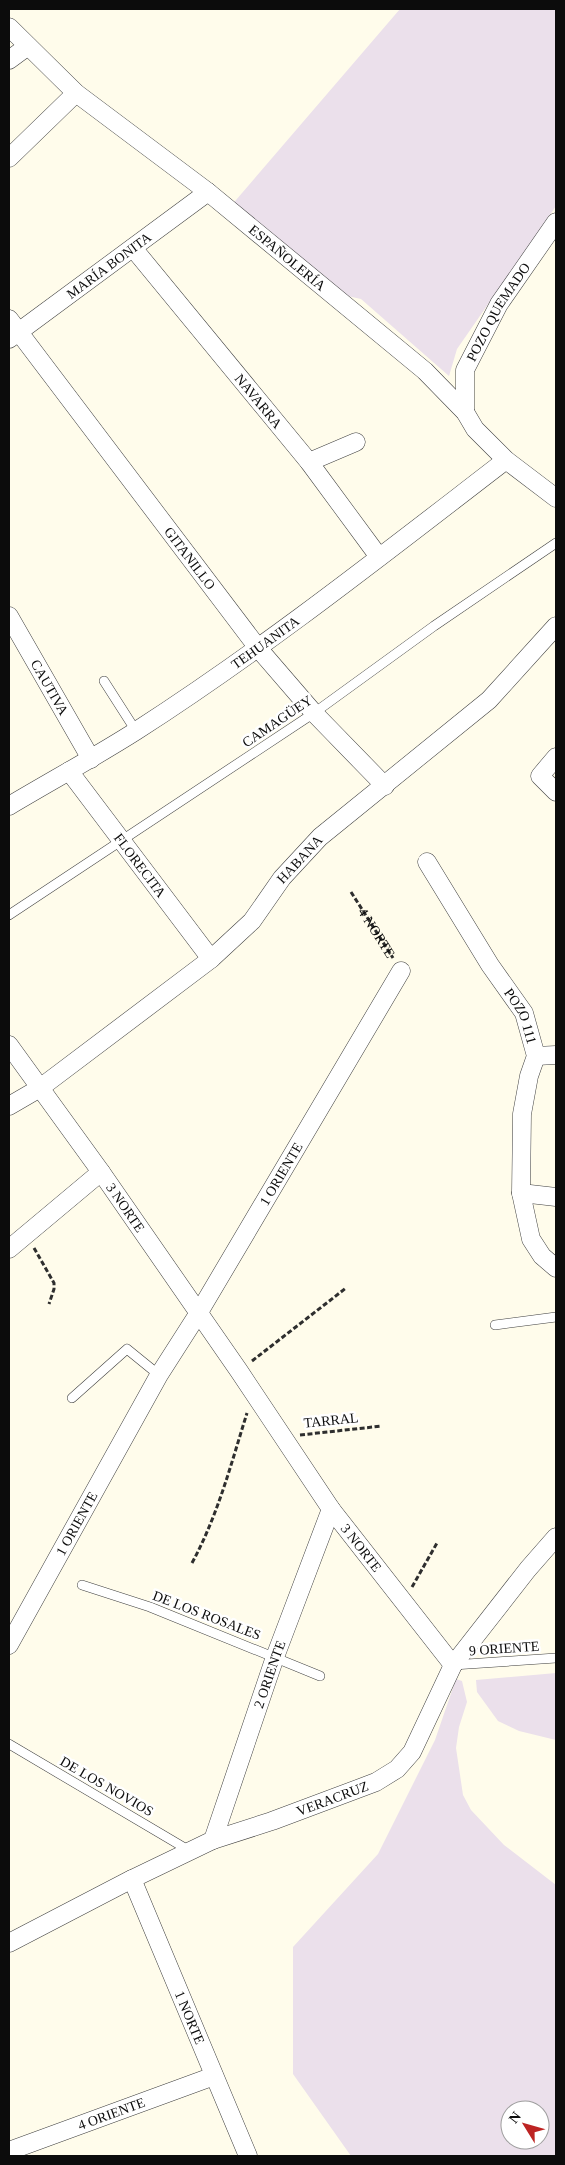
<svg xmlns="http://www.w3.org/2000/svg" width="565" height="2165" viewBox="0 0 565 2165" font-family="Georgia,serif">
  <rect width="100%" height="100%" fill="#fffceb"/>
  <g fill="#ebe0eb" fill-rule="evenodd">
    <polygon points="400,9 556,9 556,206 457,349 449,376 361,299 343,295 224,214"/>
    <polygon points="556,1673 556,1740 519,1731 498,1721 477,1692 476,1680"/>
    <path d="M456,1679L462,1681L467,1702L459,1727L456,1748L463,1795L471,1810L504,1845L556,1885V2156H351L293,2074V1947L378,1854L435,1740ZM510,2110H540V2140H510Z"/>
  </g>
  <g fill="none" stroke-linecap="round" stroke-linejoin="round">
    <g stroke="#3f3f3f" stroke-width="10">
      <g id="service">
        <polyline points="104,681 136,731"/>
        <polyline points="9,915 314,713 434,626 556,543"/>
        <polyline points="495,1325 556,1317"/>
        <polyline points="72,1398 127,1349 159,1375"/>
        <polyline points="82,1585 150,1607 320,1676"/>
        <polyline points="453,1665 556,1658"/>
        <polyline points="9,1744 190,1851"/>
      </g>
    </g>
    <g stroke="#3f3f3f" stroke-width="19">
      <g id="minor">
        <path id="s2" d="M9,27L76,93L208,192L425,371L465,412L475,429L506,460L556,498"/>
        <polyline points="9,60 28,46"/>
        <polyline points="9,158 76,93"/>
        <path id="s3" d="M133,248L309,462L379,557"/>
        <path id="s4" d="M9,319L258,648L314,713L385,786"/>
        <path id="s5" d="M9,339L208,192"/>
        <path id="s6" d="M465,412V370L499,304L556,222"/>
        <polyline points="309,462 356,442"/>
        <path id="s7" d="M9,616L91,759"/>
        <polyline points="556,757 540,776 556,792"/>
        <path id="s8" d="M69,771L211,959"/>
        <path id="s9" d="M9,806C51,781 95,757 136,731C265,648 385,553 506,460"/>
        <path id="s10" d="M427,862L490,965L524,1013L536,1056L529,1076L522,1114L521,1193L531,1239L542,1256L556,1268"/>
        <path id="s11" d="M9,1045L101,1172L239,1371L331,1509L453,1665"/>
        <polyline points="536,1056 556,1055"/>
        <path id="s12" d="M9,1106L40,1088L211,959L252,921L282,878L320,837L489,700L556,626"/>
        <polyline points="521,1193 556,1197"/>
        <polyline points="9,1249 101,1172"/>
        <path id="s13" d="M9,1645L159,1375L198,1314L401,971"/>
        <path id="s14" d="M213,1840L275,1657L331,1509"/>
        <path id="s15" d="M132,1879L248,2156"/>
        <path id="s16" d="M9,1943L132,1879L213,1840L272,1821L376,1782L397,1769L412,1752L453,1665L528,1569L556,1537"/>
        <path id="s17" d="M9,2151L214,2076"/>
      </g>
    </g>
    <g stroke="#2e2e2e" stroke-width="3" stroke-dasharray="5 2.5" stroke-linecap="butt">
      <path id="s1" d="M351,892L393,958"/>
      <polyline points="34,1248 54,1283 54,1289 49,1304"/>
      <polyline points="252,1361 346,1288"/>
      <polyline points="300,1435 382,1426"/>
      <path d="M192,1563C218,1515 231,1464 247,1413"/>
      <polyline points="412,1587 437,1543"/>
    </g>
    <use href="#service" stroke="#fff" stroke-width="9"/>
    <use href="#minor" stroke="#fff" stroke-width="18"/>
  </g>
  <g text-anchor="middle" stroke-width="5" stroke-linejoin="round" paint-order="stroke">
    <g font-size="14" fill="#0c0c0c" stroke="#fff">
      <text dy="5" stroke="none"><textPath href="#s2" startOffset="362">ESPAÑOLERÍA</textPath></text>
      <text dy="5" stroke="none"><textPath href="#s5" startOffset="124">MARÍA BONITA</textPath></text>
      <text dy="5" stroke="none"><textPath href="#s6" startOffset="109">POZO QUEMADO</textPath></text>
      <text dy="5" stroke="none"><textPath href="#s3" startOffset="198">NAVARRA</textPath></text>
      <text dy="5" stroke="none"><textPath href="#s4" startOffset="300">GITANILLO</textPath></text>
      <text dy="5" stroke="none"><textPath href="#s9" startOffset="304">TEHUANITA</textPath></text>
      <text dy="5" stroke="none"><textPath href="#s7" startOffset="82">CAUTIVA</textPath></text>
      <text transform="translate(277 721) rotate(-34)" y="5">CAMAGÜEY</text>
      <text dy="5" stroke="none"><textPath href="#s12" startOffset="384">HABANA</textPath></text>
      <text dy="5" stroke="none"><textPath href="#s8" startOffset="118">FLORECITA</textPath></text>
      <text dy="5" stroke="none"><textPath href="#s1" startOffset="48">4 NORTE</textPath></text>
      <text dy="5" stroke="none"><textPath href="#s10" startOffset="181">POZO 111</textPath></text>
      <text dy="5" stroke="none"><textPath href="#s13" startOffset="544">1 ORIENTE</textPath></text>
      <text dy="5" stroke="none"><textPath href="#s11" startOffset="200">3 NORTE</textPath></text>
      <text transform="translate(331 1420) rotate(-6)" y="5">TARRAL</text>
      <text dy="5" stroke="none"><textPath href="#s13" startOffset="139">1 ORIENTE</textPath></text>
      <text dy="5" stroke="none"><textPath href="#s11" startOffset="614">3 NORTE</textPath></text>
      <text transform="translate(207 1615) rotate(21)" y="5">DE LOS ROSALES</text>
      <text transform="translate(504 1648) rotate(-4)" y="5">9 ORIENTE</text>
      <text dy="5" stroke="none"><textPath href="#s14" startOffset="175">2 ORIENTE</textPath></text>
      <text transform="translate(107 1786) rotate(30)" y="5">DE LOS NOVIOS</text>
      <text dy="5" stroke="none"><textPath href="#s16" startOffset="355">VERACRUZ</textPath></text>
      <text dy="5" stroke="none"><textPath href="#s15" startOffset="150">1 NORTE</textPath></text>
      <text dy="5" stroke="none"><textPath href="#s17" startOffset="109">4 ORIENTE</textPath></text>
    </g>
  </g>
  <rect width="565" height="2165" fill="none" stroke="#0c0c0c" stroke-width="20"/>
  <g transform="translate(525 2125) rotate(307)"><circle r="24" fill="#ffffff" stroke="#9e9e9e"/>
  <path d="M0-4L9 19L0 12L-9 19Z" fill="#bd2423"/>
  <text y="-8" font-size="14" font-weight="bold" text-anchor="middle" fill="#0c0c0c">N</text>
  </g>
</svg>
